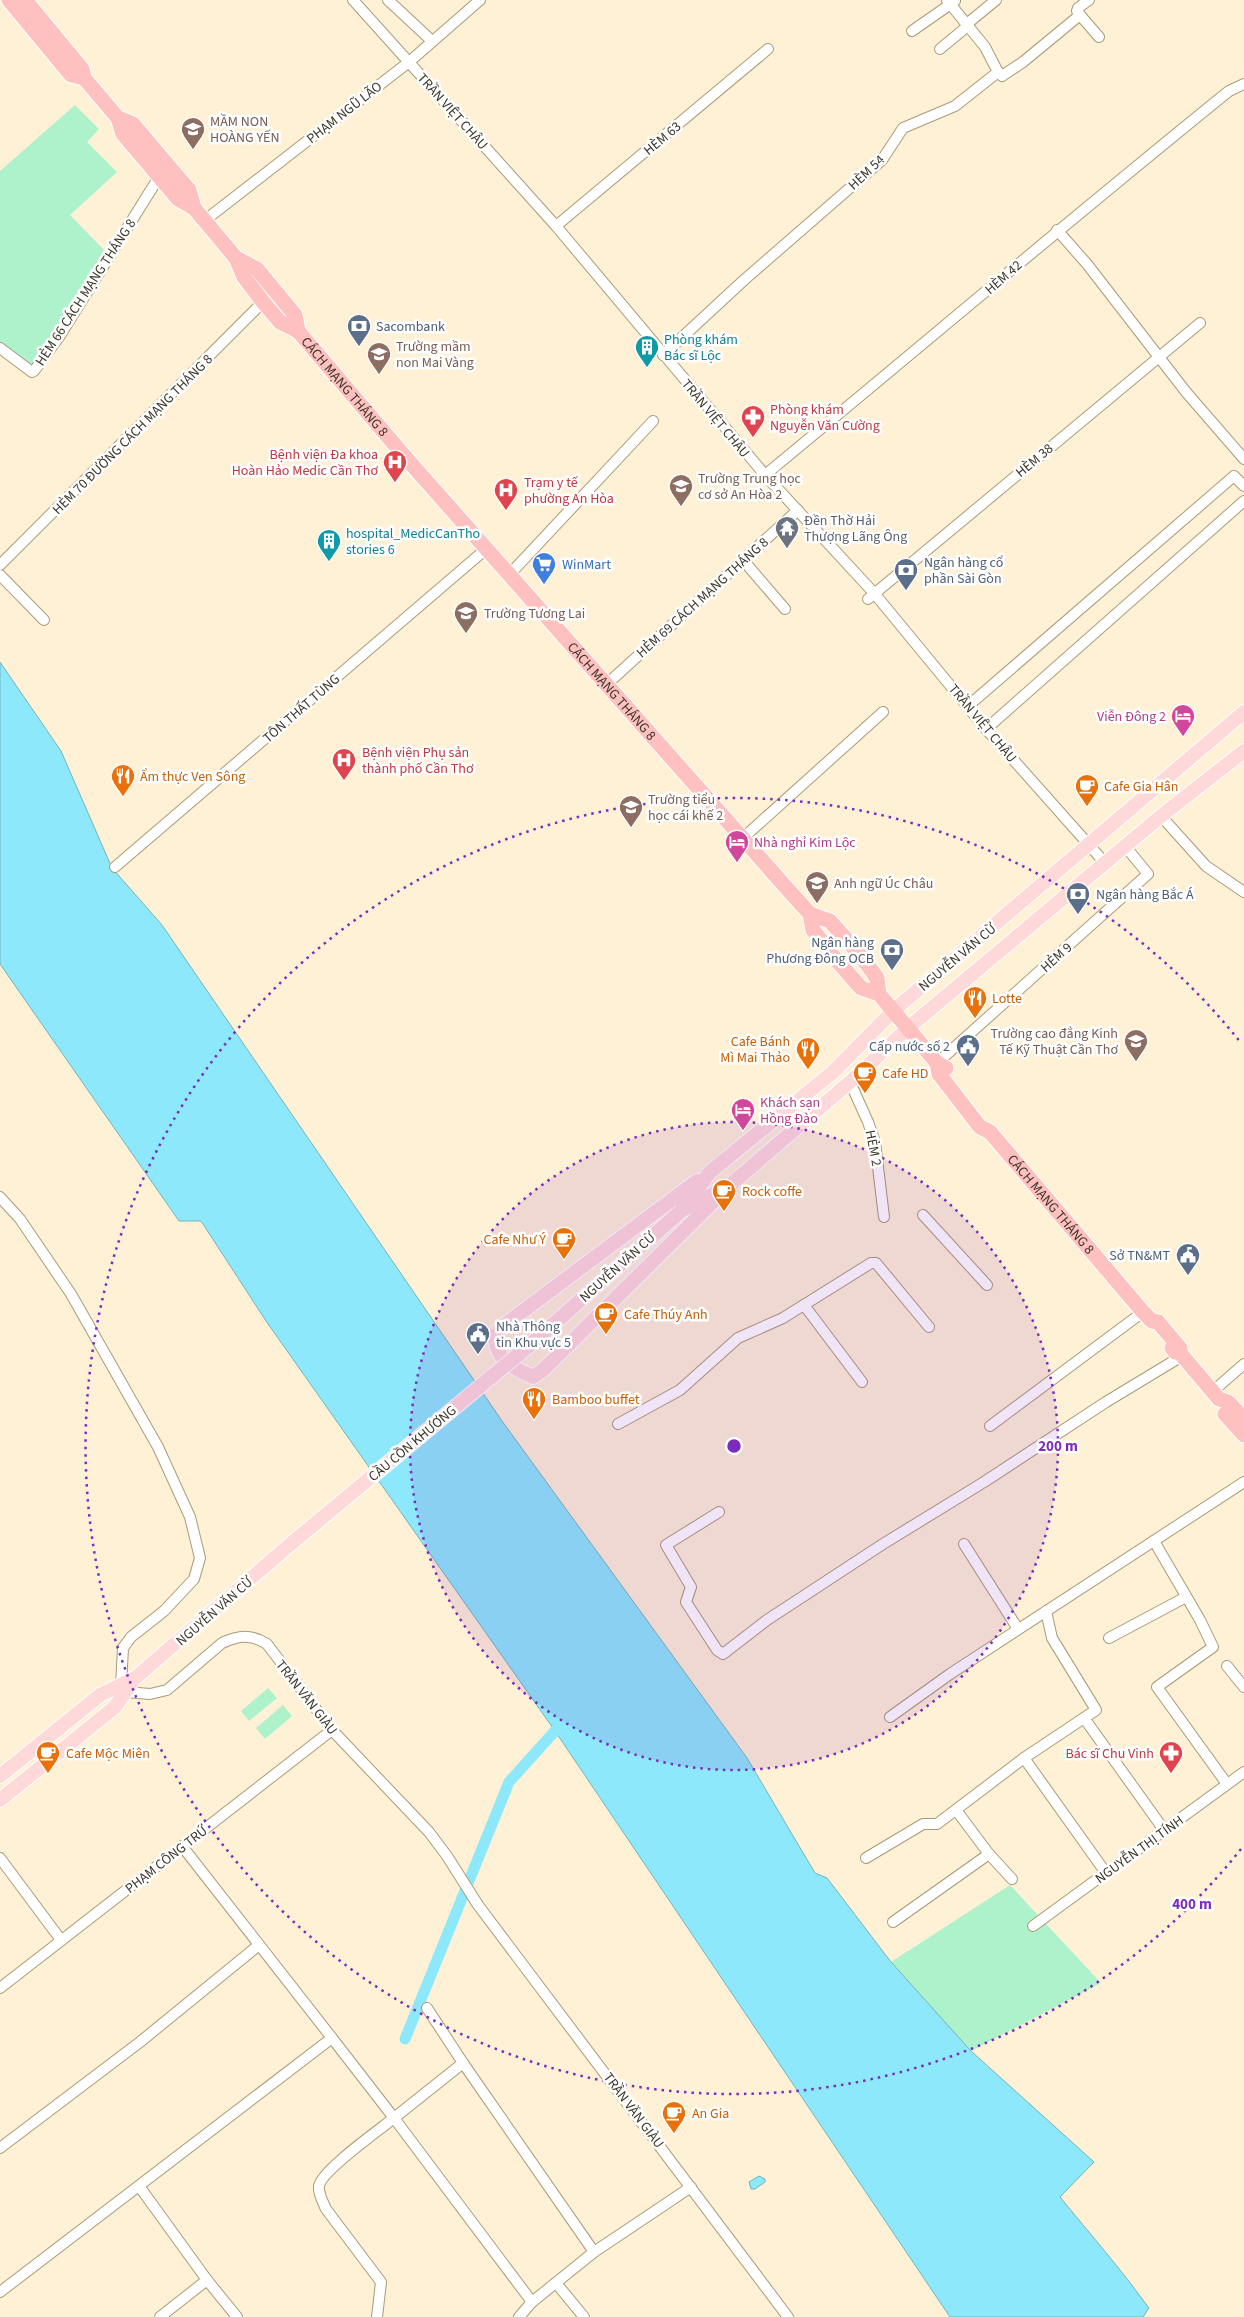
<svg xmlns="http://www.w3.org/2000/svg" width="1244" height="2317" viewBox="0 0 1244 2317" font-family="'Source Sans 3',sans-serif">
  <rect width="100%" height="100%" fill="#fff1d5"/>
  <g fill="#aef2cb">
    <polygon points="75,105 99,129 87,142 117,172 70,215 106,252 32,366 0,345 0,171"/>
    <polygon points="268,1688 277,1698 249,1721 241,1711"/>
    <polygon points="283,1705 292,1716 265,1739 256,1728"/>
    <polygon points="1010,1885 1101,1983 971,2051 891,1962"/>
  </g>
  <g fill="#8ce8fa" stroke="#74b3bb">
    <path d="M0,662L61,751L112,868L162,925L502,1421L747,1758L815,1873L827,1878L891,1962L971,2051L1094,2162L1060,2197C1090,2234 1121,2269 1149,2308L1143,2317H950L555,1731L266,1321L201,1221H179L0,964Z"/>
    <polygon points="759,2176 765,2179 765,2182 755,2189 751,2189 749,2182"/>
  </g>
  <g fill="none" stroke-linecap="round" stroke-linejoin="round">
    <polyline stroke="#8ce8fa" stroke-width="11" points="405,2039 509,1782 555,1731"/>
    <g stroke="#aa9a79" stroke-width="12">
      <g id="minor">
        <polyline points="353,0 556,226 765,475 874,593 986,729 1105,863"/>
        <polyline points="388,0 432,41"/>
        <polyline points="947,0 985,47 998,72"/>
        <polyline points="1080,15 1077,11 1078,8 1089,0"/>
        <polyline points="968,23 996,0"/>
        <polyline points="912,31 955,1"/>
        <polyline points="940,49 969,25"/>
        <polyline points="998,72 1002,76 1023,62 1080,15 1099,37"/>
        <polyline points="204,221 409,62 480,0"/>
        <polyline points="556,226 768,49"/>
        <polyline points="1057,230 1087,264 1186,392 1244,459"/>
        <polyline points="0,348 32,372 34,371 59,337 159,177"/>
        <polyline points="663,355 744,280 882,160 903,128 955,106 998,72"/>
        <path d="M765,475C920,347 1073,217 1229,91L1244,84"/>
        <polyline points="743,560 785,609"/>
        <polyline points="0,565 263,302"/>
        <polyline points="510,574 653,421"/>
        <polyline points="0,575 44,620"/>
        <polyline points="868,599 1200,323"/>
        <polyline points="607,684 798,510"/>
        <polyline points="968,706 1234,476 1244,486"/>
        <polyline points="986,729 1244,501"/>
        <polyline points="1161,816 1206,866 1244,892"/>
        <polyline points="743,838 883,712"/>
        <polyline points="115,867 486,549"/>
        <polyline points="937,1063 1148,874 1125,846"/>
        <polyline points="850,1082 868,1122 875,1142 884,1217"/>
        <polyline points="0,1197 20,1219 71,1294 158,1447 190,1517 200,1558 194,1579 164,1611 131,1637 123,1648 121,1686"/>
        <polyline points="923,1215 987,1285"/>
        <polyline points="804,1305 862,1382"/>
        <polyline points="1212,1392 1244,1364"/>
        <polyline points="618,1424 680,1390 738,1338 783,1318 871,1263 876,1263 929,1327"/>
        <polyline points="990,1426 1143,1312"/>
        <polyline points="719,1512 666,1545 691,1587 686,1602 717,1650 723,1654 767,1620 883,1544 984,1482 1106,1402 1182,1356"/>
        <polyline points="1154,1541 1200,1620 1213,1647 1157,1687 1227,1784"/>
        <polyline points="964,1544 1018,1629"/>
        <polyline points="1109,1638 1186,1597"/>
        <polyline points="1227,1666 1244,1687"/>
        <path d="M126,1692L150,1694L167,1690L222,1643C239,1635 251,1634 267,1644L332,1730L429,1832L447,1856L478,1905L788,2317"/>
        <polyline points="890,1717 950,1674 1244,1482"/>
        <polyline points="1084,1718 1164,1830"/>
        <polyline points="1024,1758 1106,1873"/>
        <polyline points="989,1854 1012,1879"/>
        <polyline points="0,1858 61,1940"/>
        <polyline points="866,1858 923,1824 937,1824 1024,1758 1096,1710 1052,1638 1046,1611"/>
        <polyline points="893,1922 989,1854 956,1810"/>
        <polyline points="1033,1926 1244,1772"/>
        <polyline points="0,1988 332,1730"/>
        <polyline points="427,2008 463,2063"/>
        <path d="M332,2038L394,2118C379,2130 321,2171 319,2186C318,2194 323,2202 326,2209L381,2282L377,2317"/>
        <polyline points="0,2148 140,2042 259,1945"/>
        <polyline points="139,2186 207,2280 160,2317"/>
        <polyline points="207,2280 237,2317"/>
        <polyline points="556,2283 584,2317"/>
        <polyline points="0,2292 332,2038 182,1846"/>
        <polyline points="532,2302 394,2118 463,2063 594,2252"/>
        <polyline points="519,2317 532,2302 594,2252 691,2187"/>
      </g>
    </g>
    <g stroke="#fff" stroke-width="16">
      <g id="major">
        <path d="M697,1181L503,1326L494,1336C499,1363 510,1366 533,1377L543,1370L719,1196"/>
        <polyline points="684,1209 729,1186 850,1082 908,1028 1161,816 1244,751"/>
        <polyline points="531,1344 681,1211 710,1172 833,1072 893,1011 1244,712"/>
        <polyline points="0,1776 100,1695 133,1679"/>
        <polyline points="0,1800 115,1707 134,1679 293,1542"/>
      </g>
    </g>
    <g stroke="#fff" stroke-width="17">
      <g id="highway">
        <polyline points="9,0 71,75 84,78"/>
        <polyline points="25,0 82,69 84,78 118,118 123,134 178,199 194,208 236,258 257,269 295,315 298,331"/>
        <polyline points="118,118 133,124 165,162 189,190 194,208"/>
        <path id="s1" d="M236,258L244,277L263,302L280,322L298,331L406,458L783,884L810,914L830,921L861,956L877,978L879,994"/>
        <polyline points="810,914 813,930 833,956 861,988 879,994 937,1063 946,1068"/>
        <path id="s2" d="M937,1063L939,1074L980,1127L990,1132L1143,1312L1152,1321L1158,1322L1180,1348V1353"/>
        <polyline points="1172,1348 1175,1352 1180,1353 1219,1399 1228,1402 1244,1419"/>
        <polyline points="1225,1414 1244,1435"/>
      </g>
    </g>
    <use href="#minor" stroke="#fff" stroke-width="10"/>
    <use href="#major" stroke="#ffd9d9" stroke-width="14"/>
    <use href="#highway" stroke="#ffc0c0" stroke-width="15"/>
    <g stroke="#fff" stroke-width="16" stroke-linecap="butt">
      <polyline id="major-bridge" points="293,1542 531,1344"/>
    </g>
    <use href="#major-bridge" stroke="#ffd9d9" stroke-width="14"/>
  </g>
  <circle cx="734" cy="1446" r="324" fill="#7b2cbf" fill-opacity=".12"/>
  <g fill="none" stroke="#7b2cbf" stroke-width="2.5" stroke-dasharray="2.5 5">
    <circle cx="734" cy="1446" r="324"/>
    <path d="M1241 1849A648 648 0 1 1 1241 1043"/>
  </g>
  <defs>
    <g id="school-pin" transform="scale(1.25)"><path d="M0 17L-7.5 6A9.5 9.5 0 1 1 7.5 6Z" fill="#8d6e63" stroke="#fff"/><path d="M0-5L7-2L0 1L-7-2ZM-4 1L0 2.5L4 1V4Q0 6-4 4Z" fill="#fff"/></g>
    <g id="bank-pin" transform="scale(1.25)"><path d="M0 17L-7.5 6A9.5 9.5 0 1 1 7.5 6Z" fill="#5c6f8a" stroke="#fff"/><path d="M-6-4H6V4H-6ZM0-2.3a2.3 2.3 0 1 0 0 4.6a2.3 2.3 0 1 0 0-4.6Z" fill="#fff"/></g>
    <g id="building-pin" transform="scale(1.25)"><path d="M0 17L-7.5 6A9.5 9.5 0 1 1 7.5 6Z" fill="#0f9aa8" stroke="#fff"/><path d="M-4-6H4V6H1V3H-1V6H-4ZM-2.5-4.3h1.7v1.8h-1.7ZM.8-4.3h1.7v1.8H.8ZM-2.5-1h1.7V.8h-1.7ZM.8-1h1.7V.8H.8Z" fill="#fff"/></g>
    <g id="pharmacy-pin" transform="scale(1.25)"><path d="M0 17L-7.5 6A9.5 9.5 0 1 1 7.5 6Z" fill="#e0444e" stroke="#fff"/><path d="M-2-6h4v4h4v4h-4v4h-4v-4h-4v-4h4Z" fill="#fff"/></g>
    <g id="hospital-pin" transform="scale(1.25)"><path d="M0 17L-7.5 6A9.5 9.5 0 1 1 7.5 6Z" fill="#e0444e" stroke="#fff"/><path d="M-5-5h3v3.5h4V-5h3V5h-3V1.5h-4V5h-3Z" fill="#fff"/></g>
    <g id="university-pin" transform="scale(1.25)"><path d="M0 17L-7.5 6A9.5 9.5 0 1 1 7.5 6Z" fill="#8d6e63" stroke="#fff"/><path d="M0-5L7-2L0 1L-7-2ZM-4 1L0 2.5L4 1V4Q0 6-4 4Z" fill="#fff"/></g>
    <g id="temple-pin" transform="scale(1.25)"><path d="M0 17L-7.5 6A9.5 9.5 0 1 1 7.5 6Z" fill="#6b7280" stroke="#fff"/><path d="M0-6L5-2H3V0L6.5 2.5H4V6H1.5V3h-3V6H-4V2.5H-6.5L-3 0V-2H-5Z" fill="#fff"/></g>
    <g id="supermarket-pin" transform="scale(1.25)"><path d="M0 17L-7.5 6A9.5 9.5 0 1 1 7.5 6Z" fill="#3f7fe0" stroke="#fff"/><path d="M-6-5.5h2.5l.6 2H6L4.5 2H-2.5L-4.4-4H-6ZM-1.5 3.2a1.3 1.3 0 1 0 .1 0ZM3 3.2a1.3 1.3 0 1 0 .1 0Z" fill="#fff"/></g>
    <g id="hotel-pin" transform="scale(1.25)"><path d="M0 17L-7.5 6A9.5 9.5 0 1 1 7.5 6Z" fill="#d1479c" stroke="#fff"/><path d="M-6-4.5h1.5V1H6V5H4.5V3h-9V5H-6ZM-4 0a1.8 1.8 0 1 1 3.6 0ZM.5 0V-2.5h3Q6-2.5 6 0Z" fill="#fff"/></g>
    <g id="restaurant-pin" transform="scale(1.25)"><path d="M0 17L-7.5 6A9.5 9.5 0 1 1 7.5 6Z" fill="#e8710a" stroke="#fff"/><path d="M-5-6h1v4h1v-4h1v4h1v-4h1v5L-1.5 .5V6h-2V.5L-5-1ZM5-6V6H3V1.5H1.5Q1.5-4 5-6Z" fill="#fff"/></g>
    <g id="cafe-pin" transform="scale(1.25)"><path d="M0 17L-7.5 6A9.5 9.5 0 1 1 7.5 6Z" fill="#e8710a" stroke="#fff"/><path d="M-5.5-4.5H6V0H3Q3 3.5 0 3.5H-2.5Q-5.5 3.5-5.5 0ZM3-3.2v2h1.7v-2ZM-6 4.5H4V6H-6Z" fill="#fff"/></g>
    <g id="civic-pin" transform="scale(1.25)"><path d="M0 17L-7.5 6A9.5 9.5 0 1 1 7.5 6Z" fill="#5c6f8a" stroke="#fff"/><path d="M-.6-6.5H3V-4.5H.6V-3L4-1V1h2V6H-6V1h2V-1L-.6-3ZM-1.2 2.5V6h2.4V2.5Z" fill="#fff"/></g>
  </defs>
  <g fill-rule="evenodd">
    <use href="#school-pin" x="193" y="129"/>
    <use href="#bank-pin" x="359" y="326"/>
    <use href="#building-pin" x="647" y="347"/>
    <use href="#school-pin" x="379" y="354"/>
    <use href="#pharmacy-pin" x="753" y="417"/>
    <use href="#hospital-pin" x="395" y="462"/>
    <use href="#university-pin" x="681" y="486"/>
    <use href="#hospital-pin" x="506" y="490"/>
    <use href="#temple-pin" x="787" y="528"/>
    <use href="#building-pin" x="329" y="541"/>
    <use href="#supermarket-pin" x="544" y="564"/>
    <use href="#bank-pin" x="906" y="570"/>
    <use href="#school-pin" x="466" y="613"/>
    <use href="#hotel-pin" x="1183" y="716"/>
    <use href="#hospital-pin" x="344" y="760"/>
    <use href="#restaurant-pin" x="123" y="776"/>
    <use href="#cafe-pin" x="1087" y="786"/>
    <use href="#school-pin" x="631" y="807"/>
    <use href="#hotel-pin" x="737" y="842"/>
    <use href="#school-pin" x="817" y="883"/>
    <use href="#bank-pin" x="1078" y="894"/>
    <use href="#bank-pin" x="892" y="950"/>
    <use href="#restaurant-pin" x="975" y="998"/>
    <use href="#university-pin" x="1136" y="1041"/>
    <use href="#civic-pin" x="968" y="1046"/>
    <use href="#restaurant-pin" x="808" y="1049"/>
    <use href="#cafe-pin" x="865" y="1073"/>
    <use href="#hotel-pin" x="743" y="1110"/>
    <use href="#cafe-pin" x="724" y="1191"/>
    <use href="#cafe-pin" x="564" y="1239"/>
    <use href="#civic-pin" x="1188" y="1255"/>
    <use href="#cafe-pin" x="606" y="1314"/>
    <use href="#civic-pin" x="478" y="1334"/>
    <use href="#restaurant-pin" x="534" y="1399"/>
    <use href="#cafe-pin" x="48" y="1753"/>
    <use href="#pharmacy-pin" x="1171" y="1753"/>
    <use href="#cafe-pin" x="674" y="2113"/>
  </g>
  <g text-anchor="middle" stroke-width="5" stroke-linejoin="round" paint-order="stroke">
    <g font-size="14" fill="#3c3628" stroke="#fff">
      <text transform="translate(453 111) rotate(48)" y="5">TRẦN VIỆT CHÂU</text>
      <text transform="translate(344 112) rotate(-38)" y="5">PHẠM NGŨ LÃO</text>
      <text transform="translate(662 138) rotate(-40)" y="5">HÈM 63</text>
      <text transform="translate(866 172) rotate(-43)" y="5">HÈM 54</text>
      <text transform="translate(1003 277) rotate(-41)" y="5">HÈM 42</text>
      <text transform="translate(85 292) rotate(-57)" y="5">HẺM 66 CÁCH MẠNG THÁNG 8</text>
      <text dy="5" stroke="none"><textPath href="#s1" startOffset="171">CÁCH MẠNG THÁNG 8</textPath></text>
      <text transform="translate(716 418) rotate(50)" y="5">TRẦN VIỆT CHÂU</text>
      <text transform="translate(132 434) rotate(-45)" y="5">HẺM 70 ĐƯỜNG CÁCH MẠNG THÁNG 8</text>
      <text transform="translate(1034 460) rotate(-40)" y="5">HÈM 38</text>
      <text transform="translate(702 597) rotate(-42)" y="5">HẺM 69 CÁCH MẠNG THÁNG 8</text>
      <text dy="5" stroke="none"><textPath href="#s1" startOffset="576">CÁCH MẠNG THÁNG 8</textPath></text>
      <text transform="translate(301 708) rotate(-41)" y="5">TÔN THẤT TÙNG</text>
      <text transform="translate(983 723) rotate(50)" y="5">TRẦN VIỆT CHÂU</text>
      <text transform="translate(957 957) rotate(-40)" y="5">NGUYỄN VĂN CỪ</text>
      <text transform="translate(1056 957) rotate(-42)" y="5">HẺM 9</text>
      <text transform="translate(874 1148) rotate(79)" y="5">HẺM 2</text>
      <text dy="5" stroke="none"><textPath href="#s2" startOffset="184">CÁCH MẠNG THÁNG 8</textPath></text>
      <text transform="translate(617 1267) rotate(-42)" y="5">NGUYỄN VĂN CỪ</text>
      <text transform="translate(412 1443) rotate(-40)" y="5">CẦU CỒN KHƯƠNG</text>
      <text transform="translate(214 1611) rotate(-41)" y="5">NGUYỄN VĂN CỪ</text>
      <text transform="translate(307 1697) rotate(52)" y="5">TRẦN VĂN GIÀU</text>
      <text transform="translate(1139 1849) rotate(-36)" y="5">NGUYỄN THỊ TÍNH</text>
      <text transform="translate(166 1859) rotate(-38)" y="5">PHẠM CÔNG TRỨ</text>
      <text transform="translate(634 2110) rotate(53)" y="5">TRẦN VĂN GIÀU</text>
    </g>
    <g font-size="14" fill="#785e54" stroke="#fff" text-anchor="start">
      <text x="210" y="126">MẦM NON<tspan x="210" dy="16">HOÀNG YẾN</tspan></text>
      <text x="396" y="351">Trường mầm<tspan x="396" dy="16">non Mai Vàng</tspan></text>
      <text x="698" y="483">Trường Trung học<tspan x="698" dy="16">cơ sở An Hòa 2</tspan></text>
      <text x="484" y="618">Trường Tương Lai</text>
      <text x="648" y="804">Trường tiểu<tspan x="648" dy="16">học cái khế 2</tspan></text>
      <text x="834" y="888">Anh ngữ Úc Châu</text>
      <text x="1118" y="1038" text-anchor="end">Trường cao đẳng Kinh<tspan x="1118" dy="16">Tế Kỹ Thuật Cần Thơ</tspan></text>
    </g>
    <g font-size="14" fill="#4e5e75" stroke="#fff" text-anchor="start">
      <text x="376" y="331">Sacombank</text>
      <text x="924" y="567">Ngân hàng cổ<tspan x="924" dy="16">phần Sài Gòn</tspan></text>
      <text x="1096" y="899">Ngân hàng Bắc Á</text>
      <text x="874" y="947" text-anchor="end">Ngân hàng<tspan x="874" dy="16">Phương Đông OCB</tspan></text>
      <text x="950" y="1051" text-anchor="end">Cấp nước số 2</text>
      <text x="1170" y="1260" text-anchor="end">Sở TN&amp;MT</text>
      <text x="496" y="1331">Nhà Thông<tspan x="496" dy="16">tin Khu vực 5</tspan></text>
    </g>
    <g font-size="14" fill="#0d838f" stroke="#fff" text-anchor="start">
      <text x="664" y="344">Phòng khám<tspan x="664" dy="16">Bác sĩ Lộc</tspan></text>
      <text x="346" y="538">hospital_MedicCanTho<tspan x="346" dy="16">stories 6</tspan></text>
    </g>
    <g font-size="14" fill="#be3a42" stroke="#fff" text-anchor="start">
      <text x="770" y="414">Phòng khám<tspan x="770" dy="16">Nguyễn Văn Cường</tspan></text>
      <text x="378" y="459" text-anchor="end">Bệnh viện Đa khoa<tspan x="378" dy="16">Hoàn Hảo Medic Cần Thơ</tspan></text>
      <text x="524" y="487">Trạm y tế<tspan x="524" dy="16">phường An Hòa</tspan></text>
      <text x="362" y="757">Bệnh viện Phụ sản<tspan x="362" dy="16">thành phố Cần Thơ</tspan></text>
      <text x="1154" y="1758" text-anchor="end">Bác sĩ Chu Vinh</text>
    </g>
    <g font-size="14" fill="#5b616d" stroke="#fff" text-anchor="start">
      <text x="804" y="525">Đền Thờ Hải<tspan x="804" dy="16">Thượng Lãng Ông</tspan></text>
    </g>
    <g font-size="14" fill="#366cbe" stroke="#fff" text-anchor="start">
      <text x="562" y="569">WinMart</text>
    </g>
    <g font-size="14" fill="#b23c85" stroke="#fff" text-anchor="start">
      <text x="1166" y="721" text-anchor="end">Viễn Đông 2</text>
      <text x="754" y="847">Nhà nghỉ Kim Lộc</text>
      <text x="760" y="1107">Khách sạn<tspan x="760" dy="16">Hồng Đào</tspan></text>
    </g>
    <g font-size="14" fill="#c56008" stroke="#fff" text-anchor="start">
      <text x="140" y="781">Ẩm thực Ven Sông</text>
      <text x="1104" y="791">Cafe Gia Hân</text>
      <text x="992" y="1003">Lotte</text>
      <text x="790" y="1046" text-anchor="end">Cafe Bánh<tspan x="790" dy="16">Mì Mai Thảo</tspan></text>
      <text x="882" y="1078">Cafe HD</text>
      <text x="742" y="1196">Rock coffe</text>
      <text x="546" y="1244" text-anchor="end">Cafe Như Ý</text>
      <text x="624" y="1319">Cafe Thúy Anh</text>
      <text x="552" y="1404">Bamboo buffet</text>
      <text x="66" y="1758">Cafe Mộc Miên</text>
      <text x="692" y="2118">An Gia</text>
    </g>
  </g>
  <circle cx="734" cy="1446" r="8" fill="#7b2cbf" stroke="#fff" stroke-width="2.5"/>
  <g font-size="15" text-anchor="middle" font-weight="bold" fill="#7b2cbf" stroke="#fff" stroke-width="5" stroke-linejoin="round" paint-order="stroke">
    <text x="1058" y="1451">200 m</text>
    <text x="1192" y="1909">400 m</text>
  </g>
</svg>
